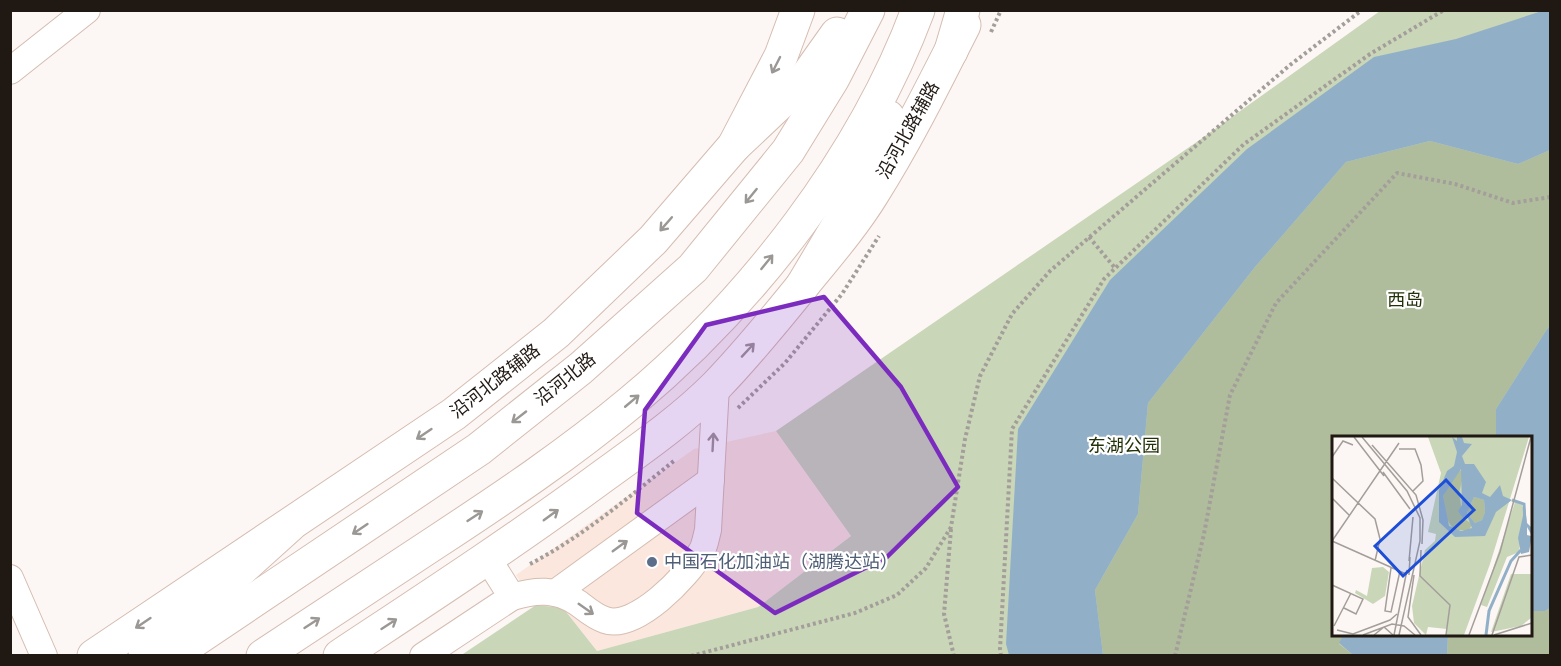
<svg xmlns="http://www.w3.org/2000/svg" width="1561" height="666" viewBox="0 0 1561 666" font-family="Figtree,'Noto Sans SC',sans-serif">
  <rect width="100%" height="100%" fill="#fcf7f4"/>
  <polygon fill="#fbe7dd" points="776,431 851,536 758,607 597,651 563,608 536,605 516,575 694,449"/>
  <path fill="#c9d6b8" fill-rule="evenodd" d="M1380,11H1550V655L460,656L536,605L563,608L597,651L758,607L851,536L776,431L1201,139ZM1333,438H1530V634H1333Z"/>
  <g fill="#afbd9c">
    <polygon points="1430,141 1518,164 1550,150 1550,326 1547,329 1496,409 1496,438 1333,438 1333,634 1343,635 1339,644 1353,655 1103,655 1095,590 1138,514 1148,403 1255,267 1346,162"/>
    <polygon points="1550,608 1550,655 1447,656 1448,635 1530,634 1530,611 1545,611"/>
  </g>
  <g fill="#91b0c8">
    <polygon points="1545,10 1550,11 1550,150 1518,164 1430,141 1346,162 1255,267 1148,403 1138,514 1095,590 1103,655 1009,655 1006,644 1018,429 1110,280 1247,149 1374,57 1456,39"/>
    <polygon points="1550,326 1550,608 1545,611 1530,611 1530,438 1496,438 1496,409 1547,329"/>
    <polygon points="1343,635 1448,635 1447,655 1353,655 1339,643"/>
  </g>
  <g fill="none" stroke-linecap="round" stroke-linejoin="round">
    <g stroke="#d5bdb1" stroke-width="28">
      <g id="minor">
        <polyline points="10,71 87,10"/>
        <polyline points="10,578 44,656"/>
        <polyline points="555,593 711,480"/>
        <path d="M512,597C535,590 556,588 578,603C586,609 595,617 605,620C635,631 688,576 701,552C705,546 706,537 708,530L716,386"/>
        <polyline points="423,656 512,597 488,559"/>
      </g>
    </g>
    <g stroke="#d5bdb1" stroke-width="35">
      <g id="major">
        <polyline points="94,656 454,414 556,333 653,240 734,146 781,56 798,10"/>
        <path d="M340,656C426,599 512,543 595,482C636,452 679,423 716,386C748,353 778,316 807,280C830,252 854,224 873,193C907,139 935,82 964,25"/>
      </g>
    </g>
    <g stroke="#d5bdb1" stroke-width="35">
      <g id="highway">
        <polyline points="951,51 963,10"/>
        <polyline points="734,146 805,79 837,34"/>
        <polyline points="801,288 842,219 888,117"/>
        <polyline points="145,656 290,525"/>
        <polyline points="171,656 479,449 581,368 693,268 788,151 833,78 868,10"/>
        <path d="M263,656C320,618 378,580 436,542C503,498 570,453 631,402C752,301 863,158 918,10"/>
      </g>
    </g>
    <g stroke="#a49e9a" stroke-width="4" stroke-dasharray="3 3" stroke-linecap="butt">
      <polyline points="991,32 1001,10"/>
      <polyline points="1089,237 1115,268"/>
      <polyline points="738,408 785,363 842,294 879,236"/>
      <polyline points="951,529 944,614 954,656"/>
      <path d="M530,564C582,537 629,497 675,460"/>
      <polyline points="691,656 855,613 897,595 926,568 951,527 965,439 980,376 1012,314 1050,271 1290,65 1362,10"/>
      <polyline points="1001,656 1000,649 1012,429 1104,279 1244,144 1370,54 1444,10"/>
      <polyline points="1175,656 1204,534 1230,395 1276,303 1397,173 1455,184 1513,203 1550,197"/>
    </g>
    <use href="#minor" stroke="#fff" stroke-width="26"/>
    <use href="#major" stroke="#fff" stroke-width="33"/>
    <use href="#highway" stroke="#fff" stroke-width="33"/>
  </g>
  <defs><path id="oneway-shaft" d="M-6 0H5M1.5-3L5.5 0L1.5 3" fill="none" stroke-width="1.6" stroke-linecap="round" stroke-linejoin="round" transform="scale(1.5)"/></defs>
  <g stroke="#9b9795">
    <use href="#oneway-shaft" transform="translate(776 65) rotate(117)"/>
    <use href="#oneway-shaft" transform="translate(751 196) rotate(129)"/>
    <use href="#oneway-shaft" transform="translate(666 224) rotate(131)"/>
    <use href="#oneway-shaft" transform="translate(767 262) rotate(-51)"/>
    <use href="#oneway-shaft" transform="translate(748 350) rotate(-47)"/>
    <use href="#oneway-shaft" transform="translate(632 401) rotate(-40)"/>
    <use href="#oneway-shaft" transform="translate(519 417) rotate(142)"/>
    <use href="#oneway-shaft" transform="translate(424 434) rotate(146)"/>
    <use href="#oneway-shaft" transform="translate(713 442) rotate(-87)"/>
    <use href="#oneway-shaft" transform="translate(551 515) rotate(-36)"/>
    <use href="#oneway-shaft" transform="translate(475 516) rotate(-33)"/>
    <use href="#oneway-shaft" transform="translate(360 529) rotate(146)"/>
    <use href="#oneway-shaft" transform="translate(620 546) rotate(-36)"/>
    <use href="#oneway-shaft" transform="translate(586 609) rotate(35)"/>
    <use href="#oneway-shaft" transform="translate(143 623) rotate(146)"/>
    <use href="#oneway-shaft" transform="translate(312 623) rotate(-33)"/>
    <use href="#oneway-shaft" transform="translate(389 624) rotate(-33)"/>
  </g>
  <path fill="#7b2cbf" fill-opacity="0.2" stroke="#7b2cbf" stroke-width="4.5" stroke-linejoin="round" d="M824,297L901,387L958,487L887,557L775,613L637,513L645,410L706,325Z"/>
  <circle fill="#5c6f8a" stroke="#fff" stroke-width="2" cx="652" cy="562" r="6"/>
  <g text-anchor="middle" stroke-width="4.5" stroke-linejoin="round" paint-order="stroke">
    <g font-size="18" fill="#201813" stroke="#fff">
      <text transform="translate(908 130) rotate(-61)" y="6">沿河北路辅路</text>
      <text transform="translate(565 379) rotate(-39)" y="6">沿河北路</text>
      <text transform="translate(495 381) rotate(-38)" y="6">沿河北路辅路</text>
    </g>
    <g font-size="18" fill="#233109" stroke="#fff">
      <text x="1405" y="306">西岛</text>
      <text x="1124" y="452">东湖公园</text>
    </g>
    <g font-size="18" fill="#4e5e75" stroke="#fff" text-anchor="start">
      <text x="664" y="568">中国石化加油站（湖腾达站）</text>
    </g>
  </g>
  <g transform="translate(1332 436)">
    <rect width="200" height="200" fill="#fcf7f4"/>
    <path d="M96,1H197L158,128L132,199H115V193L96,191L94,199L82,187L80,170L93,114L103,105L104,98L96,96L109,37ZM183,66L190,69L192,75L187,116L175,121L155,171L149,169ZM51,131L57,136L53,160L41,168L23,157L24,154L35,160L40,132ZM179,138H199V182L189,190L159,196Z" fill="#c9d6b8"/>
    <path d="M125,33L132,36L127,57L131,82L140,88L137,94H122L112,79L111,60ZM142,61L152,64L153,76L150,84L143,87L135,77Z" fill="#afbd9c"/>
    <path d="M120,1L125,5V1H130L132,7L140,8L130,20L133,28H142L154,46L150,57L158,61L168,49L171,60L180,64L164,76L153,100L123,101L107,86V54L115,35L122,30L125,16ZM129,33L130,69L126,75L131,82H136L140,92L129,95L117,90L111,60ZM142,61L152,64L153,76L150,84L143,87L135,77ZM193,71L195,87L199,91V98L195,91V99L199,100V105L197,116L189,118L186,102Z" fill="#91b0c8" fill-rule="evenodd"/>
    <path fill="none" stroke="#91b0c8" stroke-width="3" d="M180,64L192,68L193,86M154,199L157,175L179,125L189,114"/>
    <path fill="none" stroke="#a49e9a" stroke-width="1.5" d="M22,1L52,40M30,1L75,55L88,82V105L67,199M40,9L84,59L91,84L90,108M67,13H83L89,29L91,45L81,55M0,21L11,5L21,9M51,36L78,73M0,42L43,83L48,103L43,125M0,62L17,79M0,105L67,7M0,105L74,138M89,114L88,140L118,169L114,199M77,125L81,81M59,132L53,175L59,176L68,135M77,139L78,121M82,139L76,181L89,199M0,149L31,163L24,178L12,172M2,190L19,157M5,194L21,198L58,184L65,178M31,199L60,188L72,190L83,199M42,199L52,191L61,199M62,199L75,134M137,199L168,116L199,1M160,199L187,121L200,119M162,199L200,187"/>
    <path fill="#1d4ed8" fill-opacity="0.15" stroke="#1d4ed8" stroke-width="3" d="M114,44L142,74L71,140L43,110Z"/>
    <rect width="200" height="200" fill="none" stroke="#201813" stroke-width="3"/>
  </g>
  <rect width="1561" height="666" fill="none" stroke="#201813" stroke-width="24"/>
</svg>
